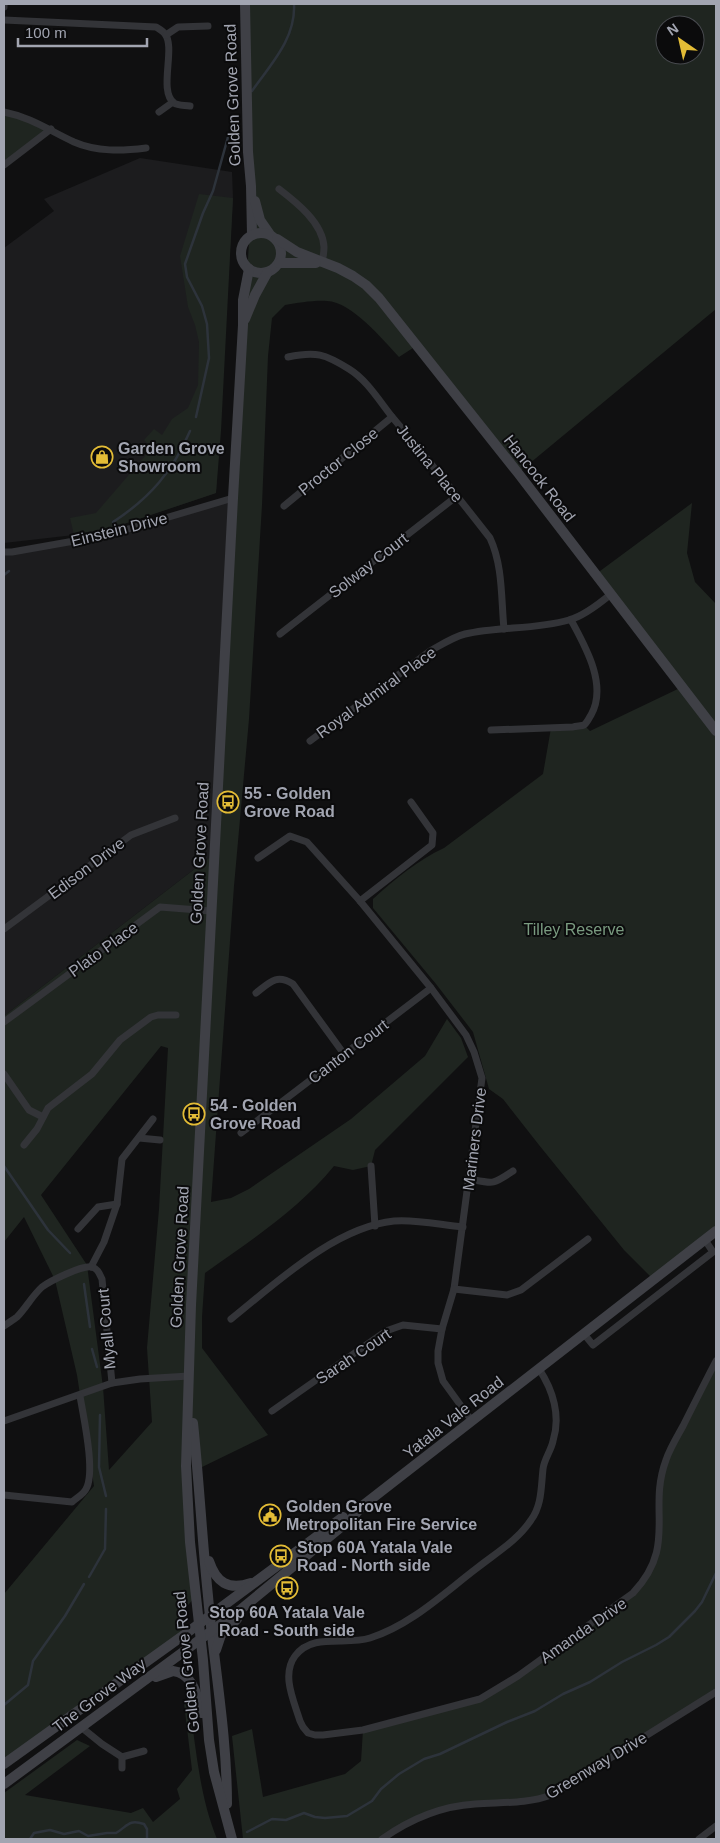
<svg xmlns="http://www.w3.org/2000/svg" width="720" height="1843" viewBox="0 0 720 1843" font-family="Helvetica,sans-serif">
  <rect width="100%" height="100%" fill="#101011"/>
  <g fill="#1c1c1e">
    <polygon points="140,158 232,172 233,198 216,493 114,527 74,535 4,543 4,248 54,211 44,199"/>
    <polygon points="233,498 214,854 4,1016 4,552 88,539"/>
  </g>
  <g fill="#1f2520" fill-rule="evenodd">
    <path d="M250,4H716V309L518,473L416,346L399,357C383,340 352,302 327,301C314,300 298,303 285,305L272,318L268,356L262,505L249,719L234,886L211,1202L231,1198L249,1189L351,1119L425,1056L447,1019L461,1038L468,1057L375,1150L371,1166L353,1170L334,1166C299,1209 250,1241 205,1273L202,1317V1348L268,1435L198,1469L189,1392L195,1597L184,1610L181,1636L4,1764V1594L94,1486L77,1375L55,1280L24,1217L4,1242V1016L214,854L250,224L248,152ZM665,25H695V55H665ZM161,1046L168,1048L159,1209L147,1348L152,1422L109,1470L103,1387L87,1265L41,1195Z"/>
    <polygon points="4,112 51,129 4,165"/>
    <polygon points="199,194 233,198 221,431 216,493 118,526 74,535 70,518 96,513 152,448 144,440 154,429 162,435 172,419 188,408 198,385 199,342 195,325 188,307 180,256"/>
    <path d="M692,503L687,553L695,582L716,604V1232L654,1280L624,1250L539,1145L503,1099L489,1089L473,1032L436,984L373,908V899C395,879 418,860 444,848L543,774L551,728L584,725L590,731L682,687L596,574Z"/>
    <polygon points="716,1361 716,1692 542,1798 441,1810 382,1839 243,1839 232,1736 252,1729 263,1797 345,1774 361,1761 363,1730 486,1696 633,1593 655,1557 662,1476 691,1409"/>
    <path d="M189,1701C196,1747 199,1795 217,1839H4V1793L77,1740L90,1746L25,1795L131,1813L143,1808L153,1822L180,1799L177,1789L192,1770L184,1703Z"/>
  </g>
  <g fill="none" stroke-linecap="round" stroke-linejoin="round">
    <g stroke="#2d333b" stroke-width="2.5">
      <path d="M252,91C271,64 296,38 294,4"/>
      <polyline points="196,417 209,358 207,324 202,306 187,277 185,264 203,213 213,191 228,137"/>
      <path d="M113,522C150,498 173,471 190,431"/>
      <polyline points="4,575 9,571"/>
      <polyline points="4,1166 48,1230 70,1253"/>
      <polyline points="84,1284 90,1327"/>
      <polyline points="92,1349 97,1367"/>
      <polyline points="100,1415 99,1467 106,1496"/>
      <polyline points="89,1577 105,1549 106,1509"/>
      <polyline points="4,1705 28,1685 33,1661 65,1616 84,1584"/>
      <polyline points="247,1832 272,1819 286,1820 304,1813 315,1817 325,1818 347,1816 372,1801 381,1789 399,1774 424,1759 440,1754 507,1722 535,1711 563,1694 590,1682 622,1662 656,1645 669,1637 695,1611 702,1602 716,1573"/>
      <path d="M30,1839L34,1833L50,1830L64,1834L79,1831L88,1836L107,1833H116C128,1826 128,1819 144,1824L147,1829V1839"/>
    </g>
    <g stroke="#333438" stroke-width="7">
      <polyline points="4,7 4,4"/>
      <path d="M4,20L156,27C159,29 163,31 165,34C176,48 158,91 174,103C178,106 185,105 190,106"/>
      <polyline points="166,35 178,27 208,26"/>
      <path d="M4,112C33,118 48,130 74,142C97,152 122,151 146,148"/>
      <polyline points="159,112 173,102"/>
      <polyline points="4,165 51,129"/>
      <path d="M279,189C296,202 323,223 324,247C324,252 323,258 322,263"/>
      <path d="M288,357C316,351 325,354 349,369C367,380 380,402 393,418C426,457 458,497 490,538C503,566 501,598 504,629"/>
      <polyline points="284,506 392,417"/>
      <polyline points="4,552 12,552 108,535 233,498"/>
      <polyline points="280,634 457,496"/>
      <path d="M491,730L573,727C576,726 582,726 584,725C587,723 589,718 591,715C608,685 585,646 571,620"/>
      <path d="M310,741L430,651C441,645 453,637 465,634C499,626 535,630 569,620C584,616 599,604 611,594"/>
      <polyline points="258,858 290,836 307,842 360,901 431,988 466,1035 474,1052 482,1078 454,1289 442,1329 438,1351 438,1363 443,1381 472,1421"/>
      <polyline points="360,901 432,845 433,833 411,802"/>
      <polyline points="4,929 131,835 175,818"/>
      <path d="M256,993C269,983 276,973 293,984L344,1054"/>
      <polyline points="4,1022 160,907 211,911"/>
      <polyline points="4,1074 29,1110 43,1117"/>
      <polyline points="241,1133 431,988"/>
      <polyline points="139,1138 160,1140"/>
      <polyline points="24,1145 37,1129 48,1108 92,1074 120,1040 151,1017 158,1015 176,1015"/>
      <polyline points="371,1166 375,1226"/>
      <path d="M470,1179C494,1184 492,1185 513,1171"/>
      <polyline points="78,1229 98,1207 117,1204"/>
      <polyline points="91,1267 104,1242 117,1204 122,1159 153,1119"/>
      <polyline points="454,1289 507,1295 521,1290 588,1239"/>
      <path d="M231,1319C276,1283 335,1227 394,1221C416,1219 441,1225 463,1227"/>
      <path d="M4,1326C8,1323 13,1320 17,1317C26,1308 32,1296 42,1287C50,1281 82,1265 92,1267C98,1269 99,1273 102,1279L112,1383"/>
      <polyline points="584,1334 593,1345 713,1252 705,1240"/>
      <path d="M539,1369C553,1390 561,1416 553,1441C551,1451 544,1459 543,1469C541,1487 542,1505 531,1520C518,1540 496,1553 477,1568C444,1593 411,1625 370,1638C346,1646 313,1632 295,1656C281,1675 294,1701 300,1721L303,1727L308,1733L315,1735H323L363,1730L480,1699L518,1676L633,1593C678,1545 647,1511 666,1460C670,1448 677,1437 683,1426C694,1404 705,1382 716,1361"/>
      <polyline points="272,1411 386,1331 403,1325 442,1329"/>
      <polyline points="4,1421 112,1383 140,1379 189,1376"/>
      <path d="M4,1495L72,1502C76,1498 84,1494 86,1489C96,1472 83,1415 80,1396"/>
      <polyline points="81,1727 102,1744 122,1757 144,1751"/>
      <polyline points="122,1757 122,1768"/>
      <path d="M382,1839C409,1820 442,1806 475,1804C501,1802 527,1804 551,1795L716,1692"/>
      <polyline points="699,1839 716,1826"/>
    </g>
    <g stroke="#3f4046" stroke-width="10">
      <polyline points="245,4 248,152 251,186 252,235"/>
      <polyline points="255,201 260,220 269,233"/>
      <circle cx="261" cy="253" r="20"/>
      <polyline points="277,239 297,252 338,268 353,276 366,285 379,298 518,473 716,731"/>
      <polyline points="279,263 316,263"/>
      <polyline points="245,319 255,295 267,273"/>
      <path d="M193,1423C199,1480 202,1538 208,1596C214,1666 227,1734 227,1804"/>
      <path d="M209,1561C216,1582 228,1591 251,1583"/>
      <polyline points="216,1650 221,1635 237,1619"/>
      <path d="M156,1677L173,1671C193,1673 197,1696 202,1713"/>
      <polyline points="4,1764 188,1632 343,1517"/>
      <polyline points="4,1784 240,1610 352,1518 361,1507 716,1231"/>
      <polyline points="232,1839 214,1772 209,1740 203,1660 190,1542 186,1466 191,1305 233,498 243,325 243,300 249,269"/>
    </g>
  </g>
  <defs>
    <g id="shop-ring" transform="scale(1.125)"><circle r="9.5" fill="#0b0b0c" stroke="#e3bc36" stroke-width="1.5"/><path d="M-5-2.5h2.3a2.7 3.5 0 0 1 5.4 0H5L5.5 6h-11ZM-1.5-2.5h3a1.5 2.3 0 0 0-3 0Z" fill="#e3bc36"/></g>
    <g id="bus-ring" transform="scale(1.125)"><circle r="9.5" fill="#0b0b0c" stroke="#e3bc36" stroke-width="1.5"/><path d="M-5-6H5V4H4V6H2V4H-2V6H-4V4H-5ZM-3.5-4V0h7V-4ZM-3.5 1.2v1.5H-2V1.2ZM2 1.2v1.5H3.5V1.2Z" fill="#e3bc36"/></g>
    <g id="civic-ring" transform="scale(1.125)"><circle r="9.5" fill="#0b0b0c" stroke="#e3bc36" stroke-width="1.5"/><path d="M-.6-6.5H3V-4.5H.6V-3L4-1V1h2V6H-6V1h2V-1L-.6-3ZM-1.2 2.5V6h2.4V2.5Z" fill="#e3bc36"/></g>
  </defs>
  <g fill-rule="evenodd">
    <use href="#shop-ring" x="102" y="457"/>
    <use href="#bus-ring" x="228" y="802"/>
    <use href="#bus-ring" x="194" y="1114"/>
    <use href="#civic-ring" x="270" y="1515"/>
    <use href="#bus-ring" x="281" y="1556"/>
    <use href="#bus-ring" x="287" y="1588"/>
  </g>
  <g text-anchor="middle" stroke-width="4" stroke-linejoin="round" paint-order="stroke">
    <g font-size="16" fill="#a2a5b1" stroke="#0b0b0c">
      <text transform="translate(232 95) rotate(-92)" y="6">Golden Grove Road</text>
      <text transform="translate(338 461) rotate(-39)" y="6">Proctor Close</text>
      <text transform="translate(430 463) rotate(51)" y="6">Justina Place</text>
      <text transform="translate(540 478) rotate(52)" y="6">Hancock Road</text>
      <text transform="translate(119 529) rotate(-14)" y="6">Einstein Drive</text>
      <text transform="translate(368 565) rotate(-38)" y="6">Solway Court</text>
      <text transform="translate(376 692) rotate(-36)" y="6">Royal Admiral Place</text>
      <text transform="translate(199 853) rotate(-87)" y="6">Golden Grove Road</text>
      <text transform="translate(86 868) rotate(-37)" y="6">Edison Drive</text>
      <text transform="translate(103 949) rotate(-36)" y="6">Plato Place</text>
      <text transform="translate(348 1051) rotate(-37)" y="6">Canton Court</text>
      <text transform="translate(474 1139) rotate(-83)" y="6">Mariners Drive</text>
      <text transform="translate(179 1257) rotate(-87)" y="6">Golden Grove Road</text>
      <text transform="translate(106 1329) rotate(-95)" y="6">Myall Court</text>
      <text transform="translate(353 1356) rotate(-34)" y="6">Sarah Court</text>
      <text transform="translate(453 1417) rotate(-38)" y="6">Yatala Vale Road</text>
      <text transform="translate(583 1630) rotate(-35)" y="6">Amanda Drive</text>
      <text transform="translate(186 1662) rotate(-96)" y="6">Golden Grove Road</text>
      <text transform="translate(99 1695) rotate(-37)" y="6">The Grove Way</text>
      <text transform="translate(596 1765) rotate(-31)" y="6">Greenway Drive</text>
    </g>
    <g font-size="16" font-weight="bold" fill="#a2a5b1" stroke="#0b0b0c" text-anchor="start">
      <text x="118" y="454">Garden Grove<tspan x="118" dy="18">Showroom</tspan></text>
      <text x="244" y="799">55 - Golden<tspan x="244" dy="18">Grove Road</tspan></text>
      <text x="210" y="1111">54 - Golden<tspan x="210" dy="18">Grove Road</tspan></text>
      <text x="286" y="1512">Golden Grove<tspan x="286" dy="18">Metropolitan Fire Service</tspan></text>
      <text x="297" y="1553">Stop 60A Yatala Vale<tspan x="297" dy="18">Road - North side</tspan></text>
      <text x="287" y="1618" text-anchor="middle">Stop 60A Yatala Vale<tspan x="287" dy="18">Road - South side</tspan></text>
    </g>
    <g font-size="16" fill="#7a9b80" stroke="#0b0b0c">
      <text x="574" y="935">Tilley Reserve</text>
    </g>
  </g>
  <rect width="720" height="1843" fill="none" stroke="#a2a5b1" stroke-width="10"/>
  <g transform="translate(680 40) rotate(326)"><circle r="24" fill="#0b0b0c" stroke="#47494e"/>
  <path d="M0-4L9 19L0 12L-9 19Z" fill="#e3bc36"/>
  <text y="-8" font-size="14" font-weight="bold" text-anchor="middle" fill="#a2a5b1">N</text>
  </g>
  <path d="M18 38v8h129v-8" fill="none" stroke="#a2a5b1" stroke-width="2.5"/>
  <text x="25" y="38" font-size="15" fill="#a2a5b1" stroke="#0b0b0c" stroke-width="4" paint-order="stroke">100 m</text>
</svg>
